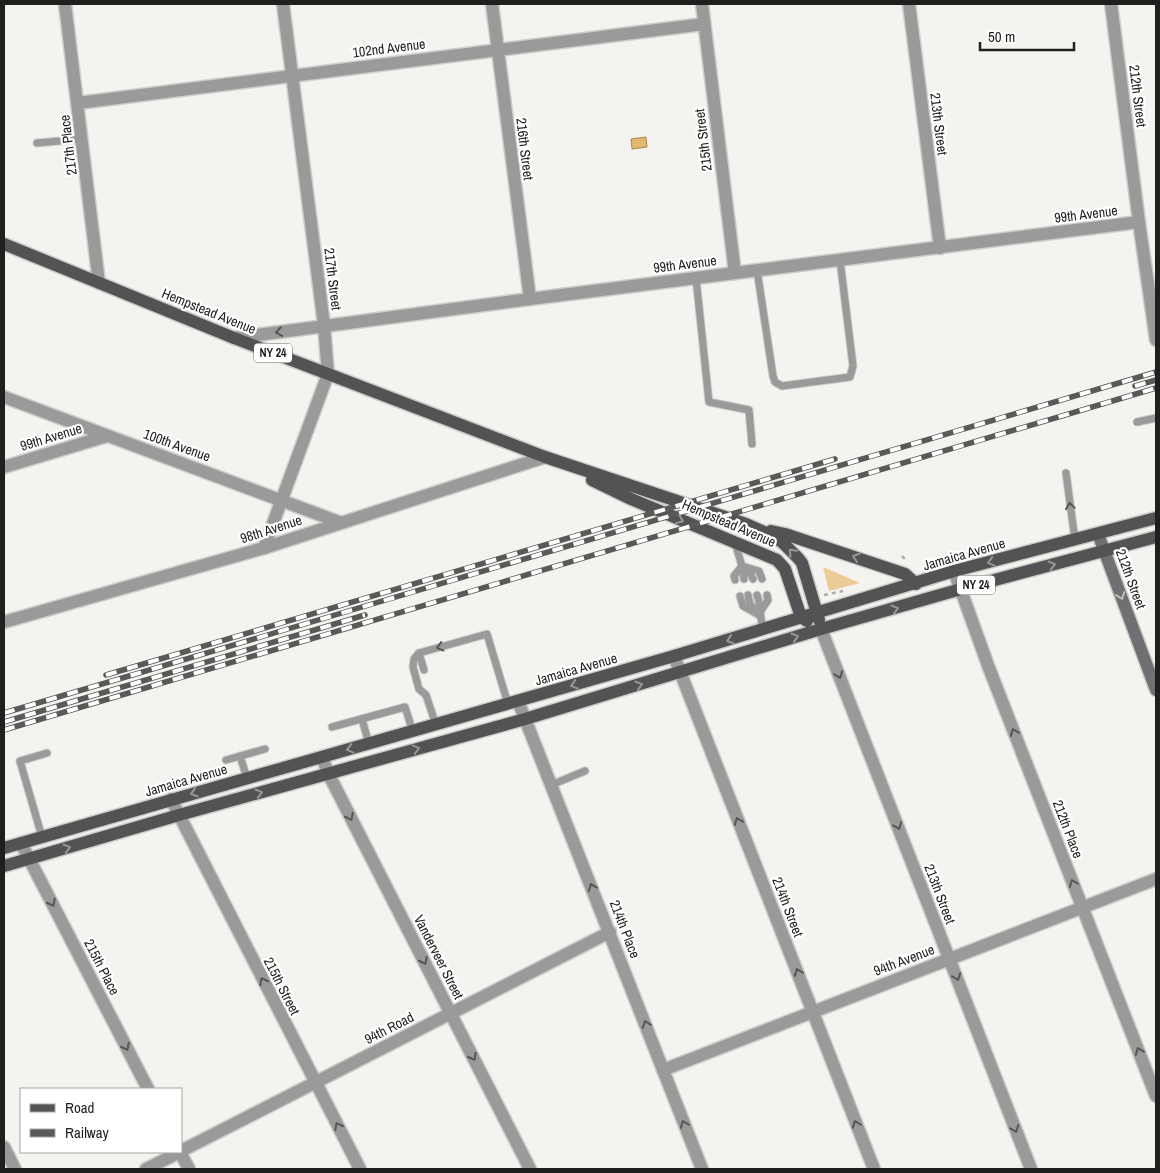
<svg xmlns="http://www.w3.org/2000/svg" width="1160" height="1173" viewBox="0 0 1160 1173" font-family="'Archivo Narrow',sans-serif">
  <rect width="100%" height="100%" fill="#f5f3f0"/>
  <polygon fill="#edcb96" points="823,567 860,583 829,591"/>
  <polygon fill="#e3b76e" stroke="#a88956" points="646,137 647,147 632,149 631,139"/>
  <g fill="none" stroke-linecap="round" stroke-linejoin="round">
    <g stroke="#cfcdca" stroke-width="9">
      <g id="lane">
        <polyline points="37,143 82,139"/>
        <polyline points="757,270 773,376 775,382 782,386 850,377 853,366 840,260"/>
        <polyline points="696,278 709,402 749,410 752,444"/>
        <polyline points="1137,422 1156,418"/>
        <polyline points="1066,473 1075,540"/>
        <polyline points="735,543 742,566 744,579"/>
        <polyline points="744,568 750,573 753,579"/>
        <polyline points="735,580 734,576 742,566 759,571 762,579"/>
        <polyline points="748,595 750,604 757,612"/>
        <path d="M757,595C761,606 760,618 763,629"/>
        <polyline points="740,596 743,606 759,615"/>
        <polyline points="760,612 768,600 767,595"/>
        <polyline points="419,653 424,670"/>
        <polyline points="362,719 369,744"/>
        <polyline points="436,725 426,695 419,689 413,667 414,659 419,653 487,634 508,704"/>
        <polyline points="332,727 405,707 413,732"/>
        <polyline points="240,756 247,778"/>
        <polyline points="226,760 265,749"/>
        <polyline points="551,785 585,771"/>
        <polyline points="42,837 20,761 47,753"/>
      </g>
    </g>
    <g stroke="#cfcdca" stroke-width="15">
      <g id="street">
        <polyline points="65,4 99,283"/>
        <polyline points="492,4 530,299"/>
        <polyline points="702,4 735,273"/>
        <polyline points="909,4 940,248"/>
        <polyline points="1111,4 1139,222 1156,340"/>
        <polyline points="78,103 704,24"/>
        <polyline points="234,338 530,299 1139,222"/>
        <polyline points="4,397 339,522"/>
        <polyline points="4,467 107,436"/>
        <polyline points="264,548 328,374 324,325 283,4"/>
        <polyline points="954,571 989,668 1156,1096"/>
        <polyline points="4,622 264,548 545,457"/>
        <polyline points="821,629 1031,1169"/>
        <polyline points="674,656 874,1169"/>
        <polyline points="518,701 702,1169"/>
        <polyline points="322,757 328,773 530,1169"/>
        <polyline points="171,799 360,1169"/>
        <polyline points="21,843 148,1089"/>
        <polyline points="663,1070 1156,879"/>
        <polyline points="4,1147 15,1169"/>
        <polyline points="181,1151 610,932"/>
        <polyline points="180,1152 189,1169"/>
        <polyline points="146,1169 180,1152"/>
      </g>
    </g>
    <g stroke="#cfcdca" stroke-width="15">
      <polyline id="secondary" points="1098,534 1156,690"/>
    </g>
    <g stroke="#cfcdca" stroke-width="15">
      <g id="primary">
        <polyline points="4,244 234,338 545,457 746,524 773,536 782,542 798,558 802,563 819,620"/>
        <polyline points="592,480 631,499 777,560 785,569 801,617 807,621"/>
        <polyline points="771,531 785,534 905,574 916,584"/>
        <polyline points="4,848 674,656 954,571 1156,518"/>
        <polyline points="4,866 179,815 525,719 821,629 961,589 1156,537"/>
      </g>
    </g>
    <g stroke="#adaca9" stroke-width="2.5" stroke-dasharray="4 4" stroke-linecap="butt">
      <polyline points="902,556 907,561"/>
      <polyline points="824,595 843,591"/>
    </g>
    <use href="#lane" stroke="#9b9a9b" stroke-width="7"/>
    <use href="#street" stroke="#9b9a9b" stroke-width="12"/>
    <use href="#secondary" stroke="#716f71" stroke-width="12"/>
    <use href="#primary" stroke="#535254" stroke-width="12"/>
    <g stroke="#5a5957" stroke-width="5.5">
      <g id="rail">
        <polyline points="1135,386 1156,380"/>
        <polyline points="106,675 835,459"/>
        <polyline points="4,713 1156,372"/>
        <polyline points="4,722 365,615"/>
        <polyline points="4,730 1156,388"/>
      </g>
    </g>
    <use href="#rail" stroke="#fff" stroke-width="4" stroke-dasharray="11" stroke-linecap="butt"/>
  </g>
  <defs><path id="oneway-chevron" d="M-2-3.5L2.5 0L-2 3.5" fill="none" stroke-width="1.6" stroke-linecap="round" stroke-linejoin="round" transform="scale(1.25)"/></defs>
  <g stroke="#575656">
    <use href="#oneway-chevron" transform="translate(279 332) rotate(172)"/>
    <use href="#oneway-chevron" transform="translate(1070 506) rotate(-98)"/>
    <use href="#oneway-chevron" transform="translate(440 647) rotate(165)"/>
    <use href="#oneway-chevron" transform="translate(839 675) rotate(69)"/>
    <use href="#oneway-chevron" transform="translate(1014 732) rotate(-111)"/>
    <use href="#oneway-chevron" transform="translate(350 817) rotate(63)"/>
    <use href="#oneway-chevron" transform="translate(738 821) rotate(-111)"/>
    <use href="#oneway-chevron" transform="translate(898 826) rotate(69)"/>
    <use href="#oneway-chevron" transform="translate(1073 883) rotate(-111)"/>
    <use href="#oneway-chevron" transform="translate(592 887) rotate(-112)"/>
    <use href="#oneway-chevron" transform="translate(52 903) rotate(63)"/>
    <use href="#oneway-chevron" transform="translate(424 961) rotate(63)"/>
    <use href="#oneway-chevron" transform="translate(798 972) rotate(-111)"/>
    <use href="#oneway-chevron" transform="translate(957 977) rotate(69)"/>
    <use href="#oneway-chevron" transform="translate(263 981) rotate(-117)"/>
    <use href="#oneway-chevron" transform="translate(646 1024) rotate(-111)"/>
    <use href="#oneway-chevron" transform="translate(126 1047) rotate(63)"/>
    <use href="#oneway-chevron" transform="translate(1139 1051) rotate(-111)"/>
    <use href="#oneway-chevron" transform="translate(473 1057) rotate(63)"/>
    <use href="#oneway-chevron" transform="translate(684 1124) rotate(-111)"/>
    <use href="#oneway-chevron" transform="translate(856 1124) rotate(-111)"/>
    <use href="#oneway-chevron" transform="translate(338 1126) rotate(-117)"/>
    <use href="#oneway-chevron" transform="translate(1015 1129) rotate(69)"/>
  </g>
  <g stroke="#989798">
    <use href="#oneway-chevron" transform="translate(680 520) rotate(22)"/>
    <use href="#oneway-chevron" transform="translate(792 552) rotate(-133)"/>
    <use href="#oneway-chevron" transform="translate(856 557) rotate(-161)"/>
    <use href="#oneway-chevron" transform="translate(991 562) rotate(165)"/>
    <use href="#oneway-chevron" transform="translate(1052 565) rotate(-15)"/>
    <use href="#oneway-chevron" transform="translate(895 609) rotate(-16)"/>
    <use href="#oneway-chevron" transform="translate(795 637) rotate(-17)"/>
    <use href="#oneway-chevron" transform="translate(730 640) rotate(162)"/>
    <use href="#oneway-chevron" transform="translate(574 685) rotate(164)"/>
    <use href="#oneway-chevron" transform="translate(639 685) rotate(-17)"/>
    <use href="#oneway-chevron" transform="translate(350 749) rotate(165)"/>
    <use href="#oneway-chevron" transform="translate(416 749) rotate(-15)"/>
    <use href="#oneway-chevron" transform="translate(194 793) rotate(164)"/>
    <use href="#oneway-chevron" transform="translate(259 793) rotate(-16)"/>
    <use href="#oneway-chevron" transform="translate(67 848) rotate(-16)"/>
  </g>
  <use stroke="#bfbebf" href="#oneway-chevron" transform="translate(1121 596) rotate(70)"/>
  <g text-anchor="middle" stroke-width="4.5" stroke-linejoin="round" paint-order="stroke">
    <g fill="#fff" stroke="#636262" stroke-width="1">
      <rect x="254" y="343.5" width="38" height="19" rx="4"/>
      <rect x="957" y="575.5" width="38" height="19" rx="4"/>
    </g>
    <g font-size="12" font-weight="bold" fill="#201f1e">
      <text x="273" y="357">NY 24</text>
      <text x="976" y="589">NY 24</text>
    </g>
    <g font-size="14" fill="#201f1e" stroke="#fff">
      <text transform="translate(389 48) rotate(-7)" y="5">102nd Avenue</text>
      <text transform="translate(1138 96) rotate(83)" y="5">212th Street</text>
      <text transform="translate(939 124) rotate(83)" y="5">213th Street</text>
      <text transform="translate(703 140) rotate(-97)" y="5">215th Street</text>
      <text transform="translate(68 145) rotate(-97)" y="5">217th Place</text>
      <text transform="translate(525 149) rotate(83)" y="5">216th Street</text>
      <text transform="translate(1086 214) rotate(-7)" y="5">99th Avenue</text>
      <text transform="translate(685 264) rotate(-7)" y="5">99th Avenue</text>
      <text transform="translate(333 279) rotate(83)" y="5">217th Street</text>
      <text transform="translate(209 311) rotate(22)" y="5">Hempstead Avenue</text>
      <text transform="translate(51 437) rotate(-17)" y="5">99th Avenue</text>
      <text transform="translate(177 445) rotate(20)" y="5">100th Avenue</text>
      <text transform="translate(729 523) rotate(23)" y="5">Hempstead Avenue</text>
      <text transform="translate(271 529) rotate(-18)" y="5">98th Avenue</text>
      <text transform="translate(964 554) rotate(-16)" y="5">Jamaica Avenue</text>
      <text transform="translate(1131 579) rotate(70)" y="5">212th Street</text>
      <text transform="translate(576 669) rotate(-16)" y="5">Jamaica Avenue</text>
      <text transform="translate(186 780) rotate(-16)" y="5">Jamaica Avenue</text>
      <text transform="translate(1068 829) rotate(69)" y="5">212th Place</text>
      <text transform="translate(940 894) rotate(69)" y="5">213th Street</text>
      <text transform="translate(788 907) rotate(69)" y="5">214th Street</text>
      <text transform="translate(625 929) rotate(69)" y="5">214th Place</text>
      <text transform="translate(439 957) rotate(63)" y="5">Vanderveer Street</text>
      <text transform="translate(904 960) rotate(-21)" y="5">94th Avenue</text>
      <text transform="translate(102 967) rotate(63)" y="5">215th Place</text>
      <text transform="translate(282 986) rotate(63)" y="5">215th Street</text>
      <text transform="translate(389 1028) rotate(-27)" y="5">94th Road</text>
    </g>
  </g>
  <rect width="1160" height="1173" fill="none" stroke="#201f1e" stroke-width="10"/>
  <rect x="20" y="1088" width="162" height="65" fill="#ffffff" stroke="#a6a5a5"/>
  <rect x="30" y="1104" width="25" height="8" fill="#535254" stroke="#a6a5a5"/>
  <text x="65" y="1113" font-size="15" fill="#201f1e">Road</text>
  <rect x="30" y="1129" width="25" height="8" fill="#5a5957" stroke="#a6a5a5"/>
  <text x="65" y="1138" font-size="15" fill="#201f1e">Railway</text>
  <path d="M980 42v8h94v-8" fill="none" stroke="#201f1e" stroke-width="2.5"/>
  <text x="988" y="42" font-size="15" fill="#201f1e" stroke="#ffffff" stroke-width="4" paint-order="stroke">50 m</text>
</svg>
